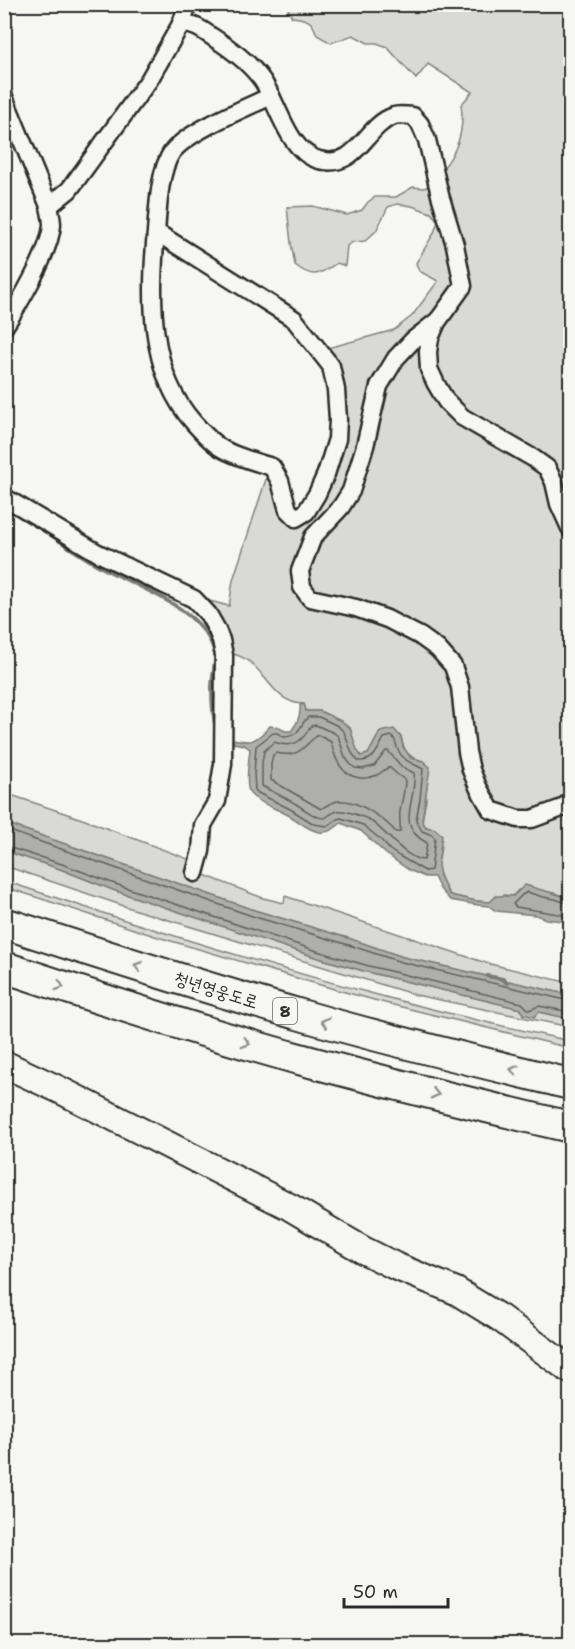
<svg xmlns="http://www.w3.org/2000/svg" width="575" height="1649" viewBox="0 0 575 1649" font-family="'Shantell Sans','Poor Story',sans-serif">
  <rect width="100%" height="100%" fill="#f6f6f2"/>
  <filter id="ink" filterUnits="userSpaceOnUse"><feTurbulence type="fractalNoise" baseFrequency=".0167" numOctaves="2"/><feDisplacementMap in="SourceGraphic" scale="12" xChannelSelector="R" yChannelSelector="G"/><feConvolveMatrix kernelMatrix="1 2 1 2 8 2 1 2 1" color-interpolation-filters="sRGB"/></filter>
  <g filter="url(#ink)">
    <g fill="#d9d9d5" stroke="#828280" stroke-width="1.5">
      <path d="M286,5H570V523L556,481L463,415L439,383L433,338L466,287L438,174C456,155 465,131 461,105L472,92L428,64L416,79L387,47L377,43H368L353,35L331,43L317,35C312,20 308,19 292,17Z"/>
      <path d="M433,181L460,285L450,298L393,356L347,489L324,518L298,589L418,639L449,668L463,752L501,818L570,807V899L556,893L518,890L513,896L504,895L490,902L476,901L450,895L447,891L438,870V865L441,846L435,829L426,827L422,821L426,800L423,761C408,757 404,752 401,737L377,738L368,754L361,756L357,751L350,728L320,711H306L304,704C277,704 268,677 250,662C244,657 236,655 228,652L198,598L229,606L233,580L269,470L296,523L342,440L324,349L394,330L412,316L438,281L419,271L416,263L434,233L438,221L431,213L412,206L397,204L388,207L376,231L365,241L353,242L347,246L345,266L337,263C319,274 314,280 295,265L291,243L287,207L313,206L347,215L362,210L368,202L375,197H396L413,187L424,188L429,186Z"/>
      <polygon points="423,339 433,386 544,470 570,535 570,800 547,813 503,813 480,786 454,665 356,606 303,586 307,556 343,508 381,387"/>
      <polygon points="5,793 85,820 196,862 199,873 263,898 284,903 285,896 486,963 570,983 570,995 403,957 351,939 254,910 5,823"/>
      <polygon points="5,851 60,869 113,890 315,957 367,972 521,1009 523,1015 538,1012 570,1019 570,1027 416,995 139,911 5,866"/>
      <path d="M5,881C132,923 259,964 389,998C449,1014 510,1028 570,1041V1048L385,1003L334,989L161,938L5,887Z"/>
    </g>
    <g fill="#aeaeab" stroke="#7a7a78" stroke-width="1.5">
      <path d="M304,704L306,711H320L341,721L350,728L357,750L361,756L368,754L380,732L394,729L401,737L403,747L411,758L423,761L430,767L422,821L426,827L435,829L442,835L438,865L440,876L447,891L450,895L476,901L490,902L496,896H513L525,885C540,890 556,893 570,899V922L546,919L536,915L496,911L489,906L478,905L450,900L440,889L434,877H425L409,870L386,854L361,831L341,823C334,829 329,833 320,832C308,831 298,820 288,815C277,809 264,805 255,798C253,797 250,793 249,791C245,782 249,759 250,749L244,745L227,742L228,738C250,743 254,744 270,726L278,727L285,731H291C298,723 301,715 300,705Z"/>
      <polygon points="5,823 254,910 351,939 403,957 570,995 570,1019 539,1012 534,1017 523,1014 521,1009 367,972 315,957 113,890 60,869 5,851"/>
    </g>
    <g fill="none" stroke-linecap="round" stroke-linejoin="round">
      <g stroke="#5f5f5e" stroke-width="1.5">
        <path d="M308,717H319L338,726L344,732L352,753L358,761C374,762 377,751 384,738L392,736C397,741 395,744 398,750C404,762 413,763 423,769L420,799L416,820L422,831L432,835L435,838L431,870L425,871L399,856L390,850L381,840L363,825L341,818L337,819L327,826L314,824L290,809L258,793L255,790L254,773L256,746L273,733H277L284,737C300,736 299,726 308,717Z"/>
        <path d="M316,725L334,733L338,736L345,757L351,765L355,768L363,769L374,766L386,751H388L402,767L414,773C417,802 394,825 427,843L424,860C404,859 385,829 368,819C364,817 359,816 355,814C340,809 337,809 325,818C314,818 305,809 296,804C284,797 273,792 262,786V763L264,751L274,742C293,749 302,742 311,726Z"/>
        <path d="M318,735L331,742C333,748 334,755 337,760C344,777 361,782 377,775C381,773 385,769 389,767L398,775L405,780C405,790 402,800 400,811C399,818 401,826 400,832H396C384,819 358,799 338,801C331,802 326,806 321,809L271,780V764L273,755L276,753C302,758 301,747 318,735Z"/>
        <polyline points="4,829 252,916 349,945 401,962 570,1001"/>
        <polyline points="4,846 62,864 115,884 317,951 369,966 522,1003 529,1010 539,1006 570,1012"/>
        <polyline points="570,904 555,899 543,897 527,892 522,895 513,904 516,907 570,916"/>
      </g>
      <g stroke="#7a7a78" stroke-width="4">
        <path d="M41,528C61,542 82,556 103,568C138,587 198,607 213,647C218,660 212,674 212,688C212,702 213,716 216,729"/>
        <polyline points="487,976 503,979 507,983"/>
      </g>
      <g stroke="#2b2b2b" stroke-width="21">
        <g id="street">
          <polyline points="181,24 188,4"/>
          <path d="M4,97L49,206C50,212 52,219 52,225C50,252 19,304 4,327"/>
          <path d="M49,206L69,190L83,171L149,80L181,24C195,24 202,30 214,38C231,49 250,63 262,80C279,104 287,151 319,160C358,170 364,126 394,116C399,114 407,116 413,116L420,124L427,140L440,195L455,245L463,286L437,322L430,338L428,352L429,369L436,384L446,401L462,417L533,458L547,468L554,482L559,504L570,528"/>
          <path d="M156,232L294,319L331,366L336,390L338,419L337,439L326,474L317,494L306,512L296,518L288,510L280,481L272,467C256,462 236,457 221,448C211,442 202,432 194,423C148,372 150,296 156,232C158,209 159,171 172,152C188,131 246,108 271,96"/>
          <polyline points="436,322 413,340 396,358 379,386 365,446 351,491 341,507 313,537 300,571 302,587 310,598 356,608 387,619 420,636 438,649 453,666 460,687 467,752 471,770 478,787 491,810 518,819 532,819 562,808 570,802"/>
          <polyline points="4,497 98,553 194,599 208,614 216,628 221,640 224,655 223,764 217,801 203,825 201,851 195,873"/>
        </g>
      </g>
      <g stroke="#2b2b2b" stroke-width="30">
        <polyline id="primary" points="4,1064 60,1090 290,1207 363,1250 395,1266 456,1291 500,1318 570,1370"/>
      </g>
      <g stroke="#2b2b2b" stroke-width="34">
        <g id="highway">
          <path d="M4,923C103,955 201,987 301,1015C390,1041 480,1062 570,1084"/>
          <path d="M4,967C100,999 195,1030 292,1057C384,1082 477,1105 570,1127"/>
        </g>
      </g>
      <use href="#street" stroke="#f6f6f2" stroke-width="16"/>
      <use href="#primary" stroke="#f6f6f2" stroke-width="26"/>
      <use href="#highway" stroke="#f6f6f2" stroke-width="30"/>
    </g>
    <defs><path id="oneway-chevron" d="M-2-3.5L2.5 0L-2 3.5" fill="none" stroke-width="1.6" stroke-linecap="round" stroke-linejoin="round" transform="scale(1.5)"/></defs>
    <g stroke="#90908e">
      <use href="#oneway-chevron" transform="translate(138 966) rotate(-163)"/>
      <use href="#oneway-chevron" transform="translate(60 986) rotate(18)"/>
      <use href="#oneway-chevron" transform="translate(325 1022) rotate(-165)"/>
      <use href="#oneway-chevron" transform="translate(246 1043) rotate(17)"/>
      <use href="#oneway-chevron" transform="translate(514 1070) rotate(-166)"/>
      <use href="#oneway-chevron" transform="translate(435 1094) rotate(14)"/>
    </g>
  </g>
  <g text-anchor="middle" stroke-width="4.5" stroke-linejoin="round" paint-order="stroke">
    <rect fill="#f6f6f2" stroke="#686867" stroke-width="1.5" x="273" y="998" width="24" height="26" rx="4.5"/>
    <g font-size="16" font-weight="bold" fill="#2b2b2b">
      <text x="285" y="1017">8</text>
    </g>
    <g font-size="18" fill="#2b2b2b" stroke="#f6f6f2">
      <text transform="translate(216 990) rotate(17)" y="6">청년영웅도로</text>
    </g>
  </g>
  <rect width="575" height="1649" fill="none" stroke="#f6f6f2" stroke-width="24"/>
  <rect x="12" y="12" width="551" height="1625" fill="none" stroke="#2b2b2b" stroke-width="2" filter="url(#ink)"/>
  <path d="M344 1598v9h104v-9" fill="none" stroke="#2b2b2b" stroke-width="3"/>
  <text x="353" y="1598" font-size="18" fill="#2b2b2b" stroke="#f6f6f2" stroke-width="4.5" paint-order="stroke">50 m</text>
</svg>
